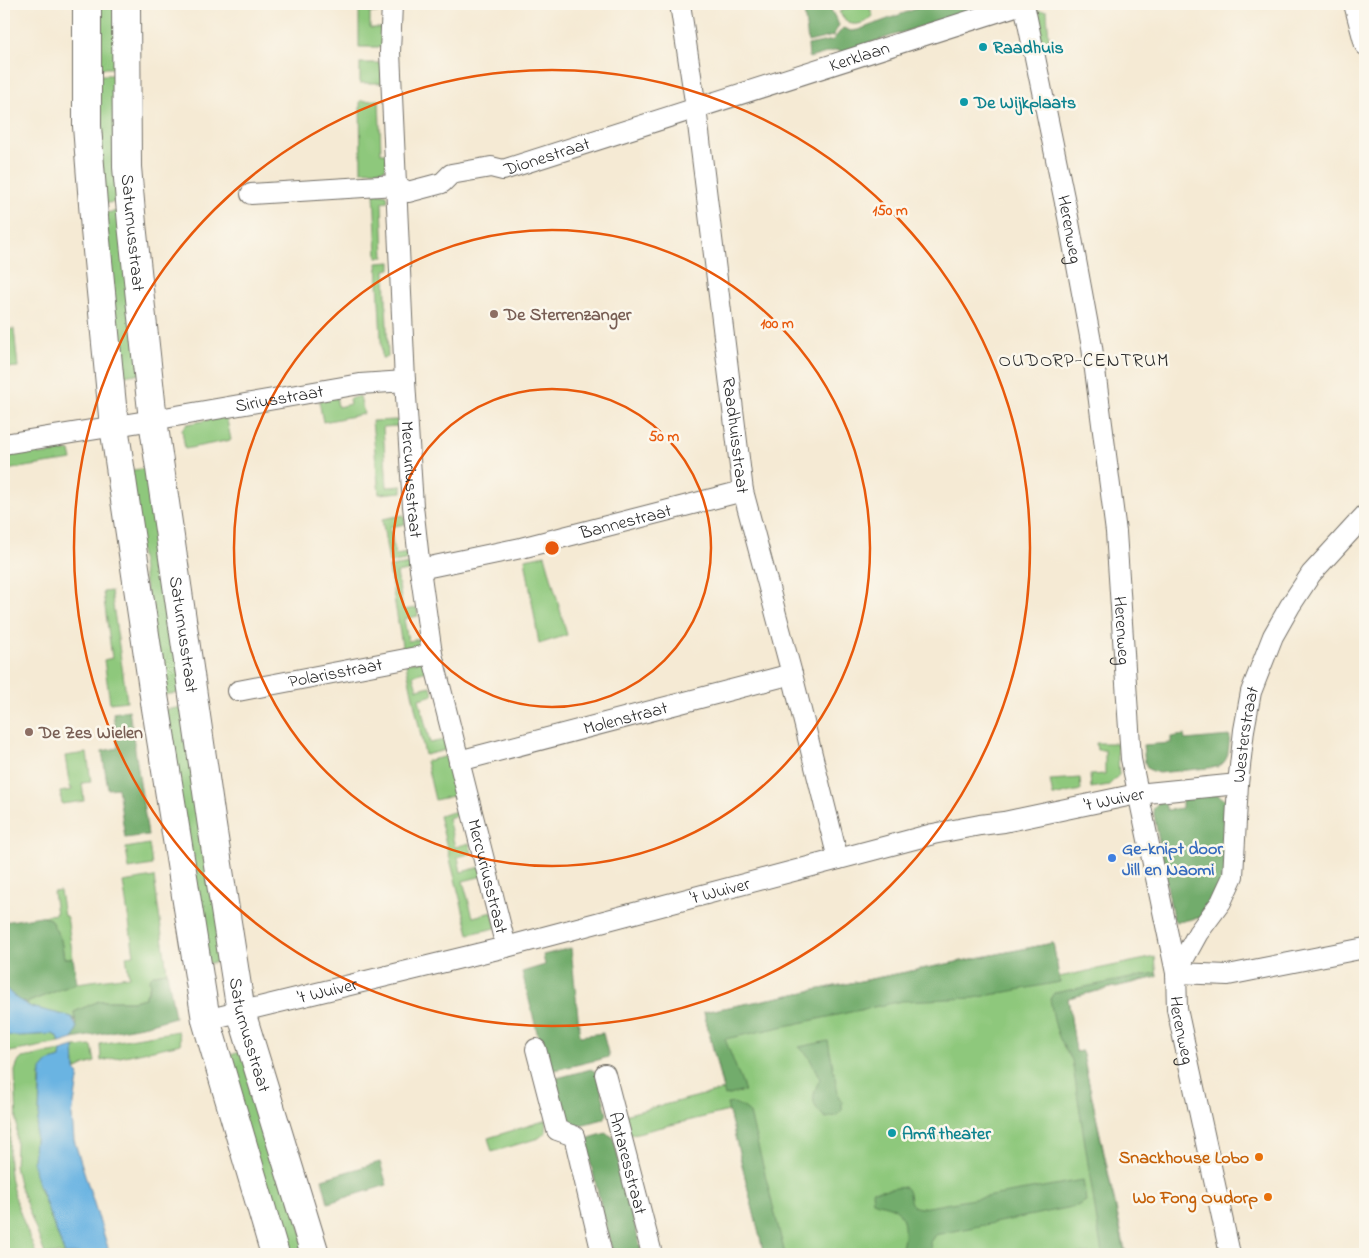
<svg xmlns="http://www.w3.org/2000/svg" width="1369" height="1258" viewBox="0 0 1369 1258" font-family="'Indie Flower',sans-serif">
  <rect width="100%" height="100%" fill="#fbf7ec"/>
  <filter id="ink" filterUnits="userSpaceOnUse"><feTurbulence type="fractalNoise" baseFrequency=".02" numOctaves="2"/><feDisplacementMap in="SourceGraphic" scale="10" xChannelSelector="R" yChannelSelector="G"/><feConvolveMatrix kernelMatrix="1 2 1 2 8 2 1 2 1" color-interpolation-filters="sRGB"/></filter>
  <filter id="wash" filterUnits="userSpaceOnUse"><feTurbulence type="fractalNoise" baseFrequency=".0096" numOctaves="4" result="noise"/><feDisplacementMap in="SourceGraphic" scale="20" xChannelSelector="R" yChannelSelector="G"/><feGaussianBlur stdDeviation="1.12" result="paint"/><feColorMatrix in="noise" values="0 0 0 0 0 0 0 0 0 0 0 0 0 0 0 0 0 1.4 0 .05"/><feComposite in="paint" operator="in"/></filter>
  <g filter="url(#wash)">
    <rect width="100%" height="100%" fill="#f5ead4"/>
    <g fill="#8ec87c" stroke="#5c7a54">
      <polygon points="93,4 118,4 118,68 94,68"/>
      <polygon points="359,4 384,4 384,12 370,13 370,28 385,28 384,47 359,47"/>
      <path d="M859,4H868L873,16C866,23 857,26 848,23L839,12Z"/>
      <polygon points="1033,10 1047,11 1049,40 1040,42"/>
      <rect x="360" y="63" width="25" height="20"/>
      <polygon points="93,75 118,75 124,201 99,204"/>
      <polygon points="379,100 381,153 387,153 386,168 382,170 361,171 360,101"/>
      <polygon points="374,192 387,195 388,201 382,202 384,257 377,257"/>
      <polygon points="125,211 141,374 116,376 100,213"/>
      <polygon points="391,262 391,269 385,270 388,357 382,358 377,263"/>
      <polygon points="14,329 18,367 4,368 4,330"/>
      <polygon points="336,395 338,407 350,404 349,399 360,396 364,414 323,422 319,401"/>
      <polygon points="224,417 227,420 231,440 185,449 182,430 187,424"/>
      <polygon points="397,420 398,426 383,427 387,487 402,486 402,492 379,494 372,421"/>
      <polygon points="62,446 63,452 70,451 72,460 5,470 4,455 37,450 38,455 55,453 55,447"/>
      <polygon points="153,467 187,692 162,695 128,471"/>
      <polygon points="404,515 405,524 390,527 395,555 409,553 410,559 389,563 382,519"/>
      <polygon points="545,555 567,635 539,644 525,559"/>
      <polygon points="411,564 412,570 397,573 403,610 417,608 418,616 404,619 408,641 422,639 424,649 403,652 389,567"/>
      <polygon points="111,591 127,701 110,703 104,660 112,658 103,592"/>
      <polygon points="425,660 427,671 413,675 417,689 431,686 433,695 419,699 430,743 444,740 446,750 425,755 406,664"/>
      <polygon points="189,706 227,961 203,964 164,710"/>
      <polygon points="1096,743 1117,743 1119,775 1109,785 1091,788 1090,775 1105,774 1105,750 1097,750"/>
      <polygon points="87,753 91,782 82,783 84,801 62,804 60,792 72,790 72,788 70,788 65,756"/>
      <polygon points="448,756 457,795 435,800 426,761"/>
      <polygon points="1080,778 1081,790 1053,796 1050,780"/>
      <polygon points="461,810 462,814 448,818 455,847 469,843 472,853 458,857 461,872 481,867 483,876 463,881 473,917 492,912 496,928 469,934 439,816"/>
      <polygon points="149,844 152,865 129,869 126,848"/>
      <polygon points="154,877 167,972 154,974 145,998 133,1001 99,1001 74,1012 75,1021 72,1017 31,1007 26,1003 77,983 129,976 126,956 134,955 123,882"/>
      <polygon points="60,891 64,916 67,916 73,958 64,958 61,940 50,919 41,916 56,914 53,892"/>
      <polygon points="1053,943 1059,977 1155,957 1157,977 1068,998 1076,1052 1082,1051 1126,1254 764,1254 729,1111 629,1135 624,1115 723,1090 704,1012"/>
      <polygon points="178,1031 181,1044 101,1061 100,1044"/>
      <polygon points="53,1034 58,1038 60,1043 4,1053 4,1035 19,1036"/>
      <polygon points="92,1046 95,1062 85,1065 75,1070 74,1047"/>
      <polygon points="246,1050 308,1254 283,1254 224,1057"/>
      <polygon points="61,1051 60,1058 48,1062 40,1075 39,1115 36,1131 33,1161 38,1185 65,1254 45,1254 19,1184 15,1166 17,1123 15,1071 18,1062 22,1058"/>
      <path d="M4,1070C19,1096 7,1137 9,1166C11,1196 26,1226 36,1254H4Z"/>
      <polygon points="547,1120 546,1132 539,1138 492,1152 488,1138"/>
    </g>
    <g fill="#72ac6c" stroke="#4e6c4c">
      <polygon points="803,4 828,4 839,25 833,36 808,42"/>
      <polygon points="929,4 979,4 978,8 842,52 837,50 809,58 808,45 833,40 843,28 851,31 858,30"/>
      <polygon points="129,710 148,835 125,838 118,788 108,789 102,751 118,748 113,713"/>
      <path d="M1184,735L1185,740L1230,736C1228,749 1230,762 1217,767L1158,773L1148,769L1145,763L1143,745L1171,743V737Z"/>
      <path d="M1217,794L1228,802L1225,873L1209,906L1200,918C1191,918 1184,922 1176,922L1173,918L1153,809L1158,803L1164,800L1167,810L1182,808V797Z"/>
      <polygon points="41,916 50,919 61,940 64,958 73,958 77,983 26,1003 17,999 4,987 4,922"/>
      <polygon points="1053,943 1060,982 974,998 902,1001 725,1039 745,1091 725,1096 704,1012"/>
      <polygon points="571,948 580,1036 603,1033 609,1057 547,1072 522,972 545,965 543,955"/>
      <polygon points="167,972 175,1017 147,1025 73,1039 77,1028 74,1012 99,1001 133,1001 145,998 150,987 149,979 154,974"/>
      <path d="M1156,973L1157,977L1068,998L1076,1052L1082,1051L1125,1254H1102L1072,1060C1056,1037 1055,1025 1050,999L1054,993Z"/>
      <path d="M828,1041L839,1098L842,1102V1110L836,1116L826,1118C809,1105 812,1095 820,1079L809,1057L799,1047Z"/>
      <polygon points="591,1069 597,1073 607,1114 604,1119 576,1126 563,1120 554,1084 557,1078"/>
      <polygon points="734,1103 745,1108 750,1114 785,1254 764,1254 727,1104"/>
      <polygon points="606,1133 613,1137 642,1254 613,1254 586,1144 589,1138"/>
      <polygon points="380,1162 387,1185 328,1203 322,1179"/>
      <path d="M1083,1180L1086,1201L1077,1206L935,1235L930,1242L931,1254H899C906,1242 908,1213 892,1207C886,1204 879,1204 873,1201L872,1191L905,1187C914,1195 904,1207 922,1208Z"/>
    </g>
    <g fill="#6ab4e2" stroke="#4a7086">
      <polygon points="4,987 17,999 31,1007 72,1017 77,1028 73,1039 60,1043 58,1037 53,1034 19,1036 4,1035"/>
      <polygon points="74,1047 75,1070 79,1074 72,1116 74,1140 110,1254 65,1254 35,1175 33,1161 36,1131 39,1115 41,1070 48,1062 60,1058 61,1051"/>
    </g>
  </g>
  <g filter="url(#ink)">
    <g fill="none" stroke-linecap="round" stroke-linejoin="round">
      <g stroke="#726e66" stroke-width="22">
        <g id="street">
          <path id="s1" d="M392,4L390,52L405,381L413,506L420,569L432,654L506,947"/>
          <path id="s2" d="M680,4L696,108L743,491L792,674L838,859"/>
          <path id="s3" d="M1024,4L1068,217L1092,347L1116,532L1131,759L1176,973L1177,1009L1230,1254"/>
          <polyline points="1354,4 1365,45"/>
          <path id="s4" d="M251,194L396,185L408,192L442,183L451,174L491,167L503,170L1022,4"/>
          <path id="s5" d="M4,444L153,420L360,384L405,381"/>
          <path id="s6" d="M420,569L521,548L743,491"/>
          <path id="s7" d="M238,691L432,654"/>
          <path id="s8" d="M459,761L792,674"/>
          <path id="s9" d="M1176,973L1198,933L1221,902L1233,876L1238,784L1244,730L1251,692L1273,636L1290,606L1311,574L1365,515"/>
          <polyline points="1176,973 1228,975 1365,948"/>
          <path id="s10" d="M206,1020L506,947L933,834L980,825L1004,822L1137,794L1238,784"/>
          <polyline points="536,1049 557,1130 574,1136 602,1254"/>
          <path id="s11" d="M605,1074L652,1254"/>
        </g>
      </g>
      <g stroke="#726e66" stroke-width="30">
        <g id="secondary">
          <polyline points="87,4 87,126 95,230 114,426 155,702 206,1020 275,1254"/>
          <path id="s12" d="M126,4L127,167L132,224L153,420L212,826L241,1012L315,1254"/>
        </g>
      </g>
      <use href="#street" stroke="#fff" stroke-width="20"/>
      <use href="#secondary" stroke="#fff" stroke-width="28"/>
    </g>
  </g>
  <g fill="none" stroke="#e8590c" stroke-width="2.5">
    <circle cx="552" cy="548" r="159"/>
    <circle cx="552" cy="548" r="318"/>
    <circle cx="552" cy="548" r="478"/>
  </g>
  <g fill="#0f9aa8" stroke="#fbf7ec" stroke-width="2">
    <circle cx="983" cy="47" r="5"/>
    <circle cx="964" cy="102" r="5"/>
    <circle cx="892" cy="1133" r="5"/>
  </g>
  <g fill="#8d6e63" stroke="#fbf7ec" stroke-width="2">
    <circle cx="494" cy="314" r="5"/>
    <circle cx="29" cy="732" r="5"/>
  </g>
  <circle fill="#3f7fe0" stroke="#fbf7ec" stroke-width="2" cx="1112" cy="858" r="5"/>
  <g fill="#e8710a" stroke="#fbf7ec" stroke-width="2">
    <circle cx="1259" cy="1157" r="5"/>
    <circle cx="1268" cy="1197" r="5"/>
  </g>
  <g text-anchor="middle" stroke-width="5" stroke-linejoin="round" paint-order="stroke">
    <g font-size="18" font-weight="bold" fill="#0d838f" stroke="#fbf7ec" text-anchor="start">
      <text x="993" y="53">Raadhuis</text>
      <text x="974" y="108">De Wijkplaats</text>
      <text x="902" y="1139">Amfitheater</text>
    </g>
    <g font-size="18" fill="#2b2b2b" stroke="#fbf7ec">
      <text dy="6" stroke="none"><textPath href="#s4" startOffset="634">Kerklaan</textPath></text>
      <text dy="6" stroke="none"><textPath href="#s4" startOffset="306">Dionestraat</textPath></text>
      <text dy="6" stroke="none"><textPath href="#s3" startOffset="230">Herenweg</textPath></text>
      <text dy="6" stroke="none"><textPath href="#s12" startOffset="229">Saturnusstraat</textPath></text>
      <text dy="6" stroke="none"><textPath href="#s5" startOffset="279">Siriusstraat</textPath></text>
      <text dy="6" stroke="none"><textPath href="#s2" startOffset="435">Raadhuisstraat</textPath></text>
      <text dy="6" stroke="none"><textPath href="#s1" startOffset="476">Mercuriusstraat</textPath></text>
      <text dy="6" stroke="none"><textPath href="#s6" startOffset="211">Bannestraat</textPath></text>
      <text dy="6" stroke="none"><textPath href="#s3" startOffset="635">Herenweg</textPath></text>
      <text dy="6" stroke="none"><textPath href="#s12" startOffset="634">Saturnusstraat</textPath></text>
      <text dy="6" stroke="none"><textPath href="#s7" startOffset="99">Polarisstraat</textPath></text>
      <text dy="6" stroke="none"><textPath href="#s8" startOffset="172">Molenstraat</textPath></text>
      <text dy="6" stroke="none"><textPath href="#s9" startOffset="255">Westerstraat</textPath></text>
      <text dy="6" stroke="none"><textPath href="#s10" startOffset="935">'t Wuiver</textPath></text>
      <text dy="6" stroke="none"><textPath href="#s1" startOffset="881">Mercuriusstraat</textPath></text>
      <text dy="6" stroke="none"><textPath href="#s10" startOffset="530">'t Wuiver</textPath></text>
      <text dy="6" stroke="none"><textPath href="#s10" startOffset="125">'t Wuiver</textPath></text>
      <text dy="6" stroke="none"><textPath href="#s3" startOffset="1040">Herenweg</textPath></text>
      <text dy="6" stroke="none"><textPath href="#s12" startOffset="1040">Saturnusstraat</textPath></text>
      <text dy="6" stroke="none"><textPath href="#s11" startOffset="92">Antaresstraat</textPath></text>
    </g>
    <g font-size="18" font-weight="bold" fill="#785e54" stroke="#fbf7ec" text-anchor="start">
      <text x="504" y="320">De Sterrenzanger</text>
      <text x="39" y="738">De Zes Wielen</text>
    </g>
    <g font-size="18" font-weight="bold" fill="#366cbe" stroke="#fbf7ec" text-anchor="start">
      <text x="1122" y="854">Ge-knipt door<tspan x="1122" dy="21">Jill en Naomi</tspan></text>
    </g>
    <g font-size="18" font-weight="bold" fill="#c56008" stroke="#fbf7ec" text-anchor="end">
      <text x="1249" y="1163">Snackhouse Lobo</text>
      <text x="1258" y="1203">Wo Fong Oudorp</text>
    </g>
    <g font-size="19" letter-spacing="1" fill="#2b2b2b" stroke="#fbf7ec">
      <text x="1084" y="366">OUDORP-CENTRUM</text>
    </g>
  </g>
  <circle cx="552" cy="548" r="8" fill="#e8590c" stroke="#fbf7ec" stroke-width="2.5"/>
  <g font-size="15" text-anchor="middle" font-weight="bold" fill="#e8590c" stroke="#fbf7ec" stroke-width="5" stroke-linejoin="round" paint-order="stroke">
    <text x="890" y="215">150 m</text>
    <text x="777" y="328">100 m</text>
    <text x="664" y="441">50 m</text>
  </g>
  <rect width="1369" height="1258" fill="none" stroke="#fbf7ec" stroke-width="20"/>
</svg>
